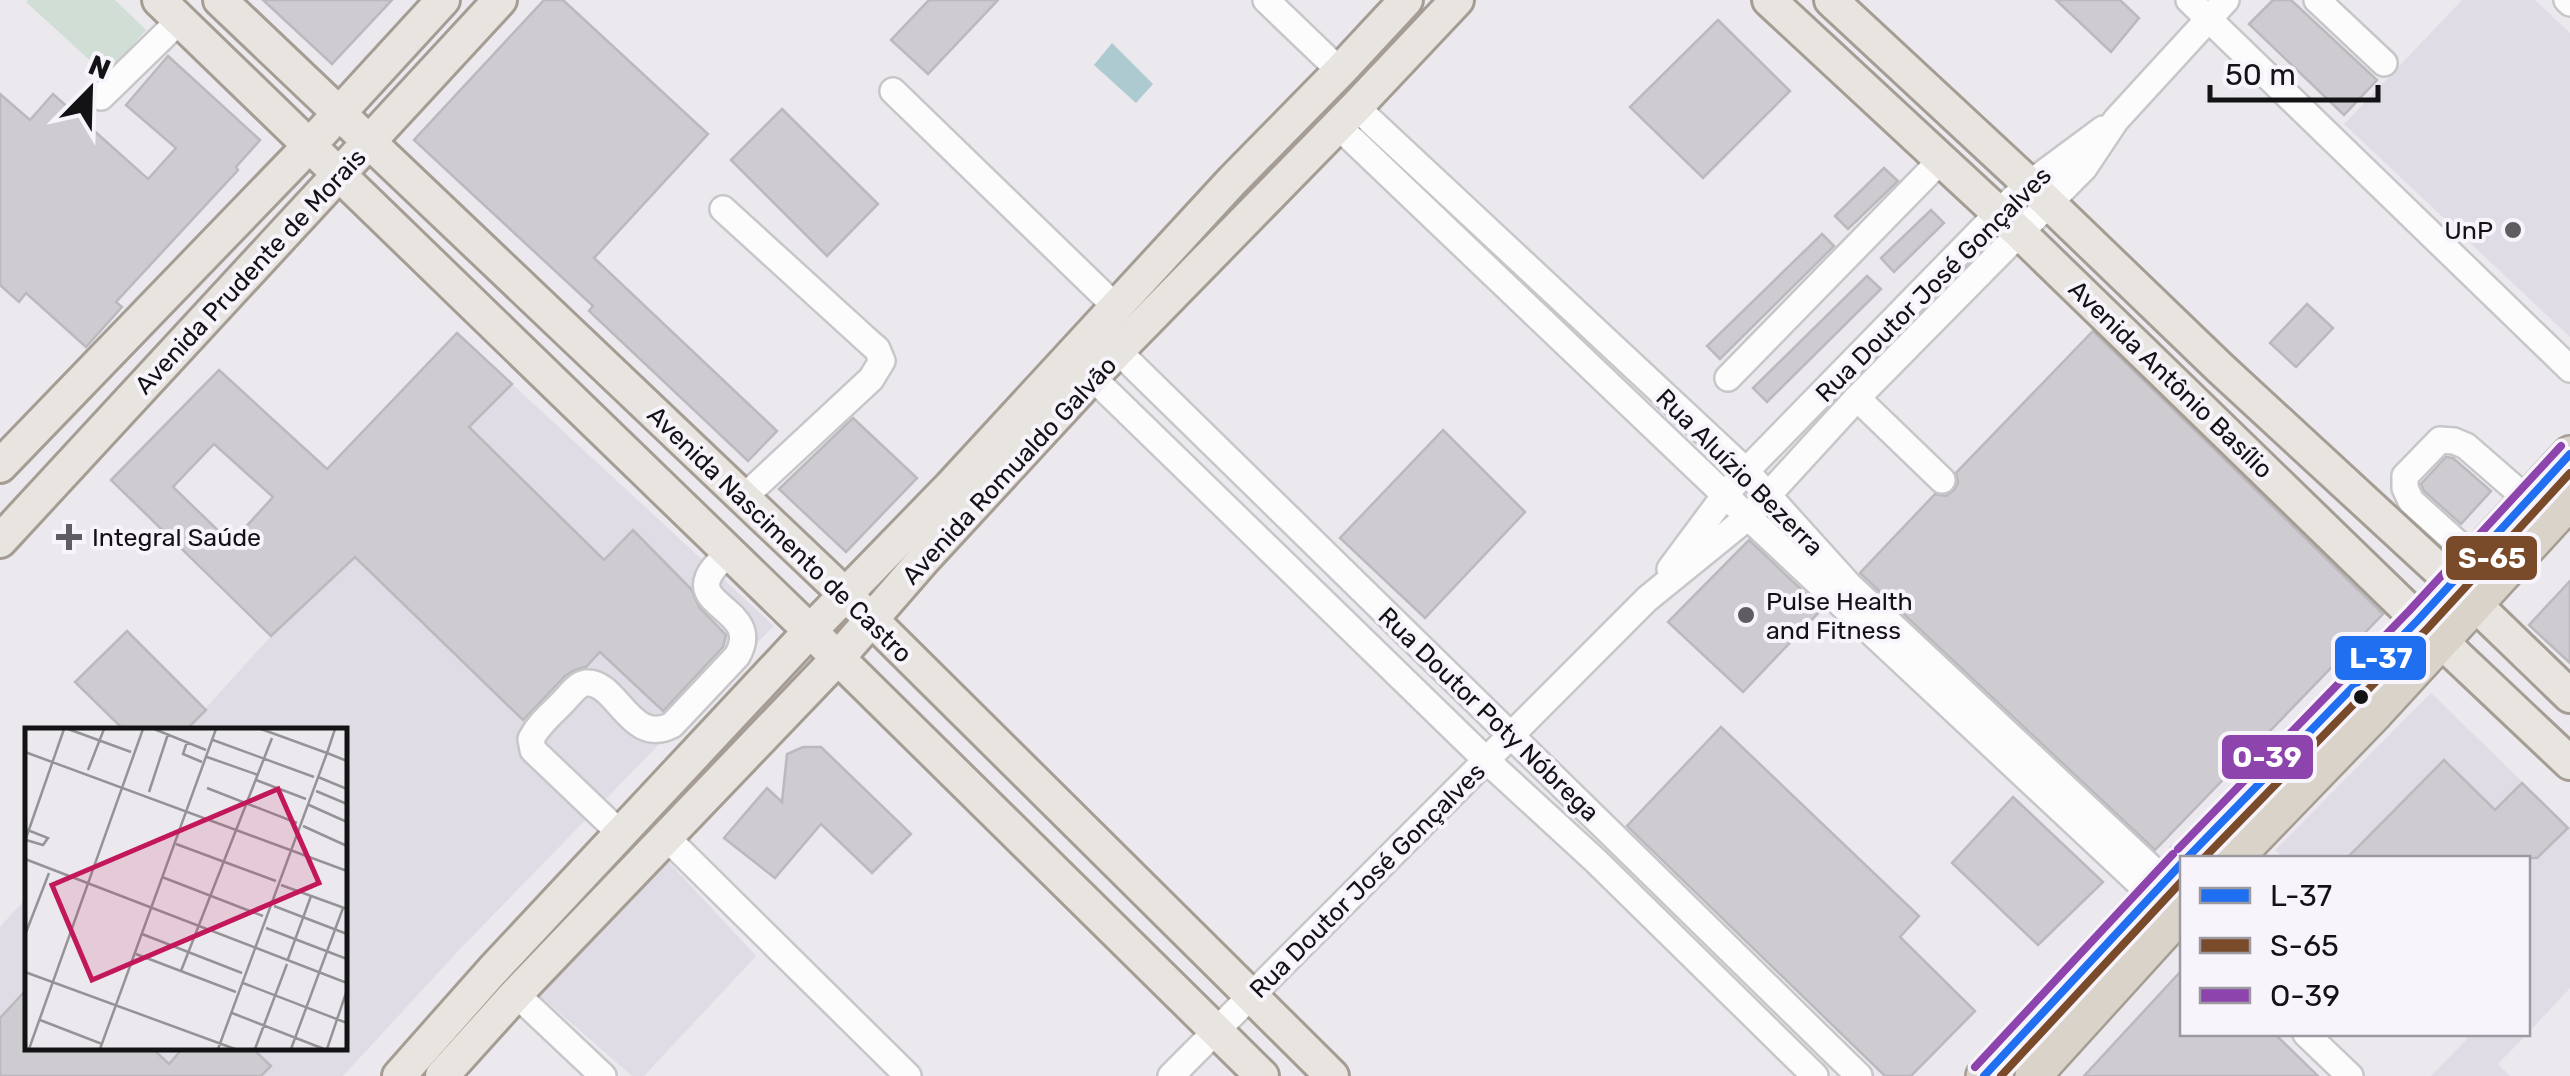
<svg xmlns="http://www.w3.org/2000/svg" width="2570" height="1076" viewBox="0 0 2570 1076" font-family="Rubik,sans-serif">
  <rect width="100%" height="100%" fill="#ebe9ed"/>
  <g fill="#e0dce6">
    <polygon points="2462,0 2535,0 2570,33 2570,337 2344,124"/>
    <polygon points="512,384 774,626 461,948 343,1076 0,1076 0,927 27,897 28,1048 345,1048 345,731 185,731 271,636 336,575 366,531"/>
    <polygon points="2431,693 2570,828 2570,988 2528,1033 2528,858 2284,858 2275,850"/>
    <polygon points="666,859 756,956 644,1076 632,1076 539,995"/>
    <polygon points="2465,1034 2527,1034 2498,1064 2510,1076 2431,1076 2468,1038"/>
  </g>
  <polygon fill="#d1ded5" points="28,0 115,0 146,30 106,75 26,2"/>
  <polygon fill="#adcad1" points="1112,43 1153,84 1136,103 1094,65"/>
  <g fill="#ceccd0" stroke="#bbb9bd" stroke-width="2.5" fill-rule="evenodd">
    <polygon points="263,0 392,0 332,64"/>
    <polygon points="544,0 563,0 708,134 594,258 777,431 748,461 589,311 593,306 414,140"/>
    <polygon points="929,0 998,0 928,74 891,40"/>
    <polygon points="2056,0 2120,0 2139,18 2111,52"/>
    <polygon points="2273,0 2291,0 2377,80 2344,115 2249,24"/>
    <polygon points="1718,20 1790,91 1703,178 1630,107"/>
    <polygon points="168,56 260,140 236,167 238,170 116,302 122,307 86,347 26,293 19,302 0,285 0,94 30,120 53,94 148,179 176,148 126,105"/>
    <polygon points="782,109 878,204 827,256 731,160"/>
    <polygon points="1884,168 1898,181 1848,229 1835,216"/>
    <polygon points="1931,210 1944,223 1894,272 1881,258"/>
    <polygon points="1822,234 1834,246 1720,359 1707,346"/>
    <polygon points="1867,276 1881,289 1767,402 1753,388"/>
    <polygon points="2307,304 2333,328 2296,367 2270,343"/>
    <polygon points="2093,331 2383,614 2155,850 1860,573 1935,494 1946,496 1954,490 1958,483 1956,473"/>
    <path d="M457,333L512,384L469,427L604,560L633,530L691,589L699,607L726,635L723,647L663,711L600,652L586,667L575,670L565,676L523,720L355,557L271,636L111,480L219,370L327,469ZM214,444L273,497L231,543L173,487Z"/>
    <polygon points="853,418 917,478 846,552 779,489"/>
    <polygon points="1443,430 1525,512 1425,618 1340,538"/>
    <polygon points="2446,457 2453,458 2491,491 2461,524 2424,491 2421,484"/>
    <polygon points="1749,540 1822,609 1743,692 1668,622"/>
    <polygon points="2570,581 2570,663 2529,625"/>
    <polygon points="127,631 206,710 185,731 125,731 75,682"/>
    <polygon points="1721,727 1919,916 1900,937 1975,1011 1911,1076 1885,1076 1627,826"/>
    <polygon points="803,747 821,747 911,834 872,873 821,824 775,878 724,838 767,788 782,802 787,754"/>
    <polygon points="2444,760 2495,810 2522,783 2568,828 2537,858 2347,858"/>
    <polygon points="2013,797 2103,882 2038,945 1952,863"/>
    <polygon points="2182,970 2182,1034 2275,1034 2318,1076 2084,1076"/>
    <polygon points="28,988 28,1048 152,1048 169,1064 183,1048 252,1048 271,1066 261,1076 0,1076 0,1018"/>
  </g>
  <g fill="none" stroke-linecap="round" stroke-linejoin="round">
    <g stroke="#c7c6c9" stroke-width="30">
      <g id="minor">
        <polyline points="1266,0 1340,71"/>
        <polyline points="2189,0 2570,369"/>
        <polyline points="2317,0 2384,63"/>
        <polyline points="2567,0 2570,3"/>
        <polyline points="893,91 1116,307"/>
        <polyline points="101,97 180,20"/>
        <polyline points="1356,107 1746,471 1848,584 2165,881"/>
        <polyline points="1338,126 1748,517 2152,895"/>
        <polyline points="723,209 870,343 877,349 882,361 871,379 743,498"/>
        <polyline points="1119,352 1859,1076"/>
        <polyline points="1092,377 1486,760 1596,861 1815,1076"/>
        <polyline points="1728,378 1941,160"/>
        <polyline points="1857,398 1942,480"/>
        <polyline points="2474,558 2411,501 2405,488 2405,476 2440,440 2454,441 2466,446 2528,500"/>
        <polyline points="1670,569 1725,495 1746,471 1998,213 2029,184 2103,129"/>
        <path d="M621,834L533,750L531,739C538,725 550,715 562,703C568,697 577,684 586,683C617,680 630,747 672,725L737,656C762,613 696,607 708,578C711,569 722,560 729,552"/>
        <polyline points="666,837 908,1076"/>
        <polyline points="516,994 603,1076"/>
        <polyline points="2306,1034 2350,1076"/>
        <polyline points="1171,1076 1647,599 1748,517 1857,398 2084,168 2116,120 2226,0"/>
      </g>
    </g>
    <g stroke="#a59d94" stroke-width="38">
      <g id="major">
        <polyline points="159,0 838,658 1262,1076"/>
        <polyline points="220,0 872,620 1332,1076"/>
        <polyline points="1769,0 2021,234 2406,608 2570,763"/>
        <polyline points="1831,0 2029,184 2220,368 2452,582 2570,696"/>
        <polyline points="0,466 308,147 443,0"/>
        <polyline points="0,541 500,0"/>
        <polyline points="399,1076 492,971 810,631 951,486 1233,180 1340,71 1406,0"/>
        <polyline points="442,1076 516,994 838,658 924,559 1092,377 1356,107 1457,0"/>
      </g>
    </g>
    <g stroke="#a59d94" stroke-width="40">
      <g id="highway">
        <polyline points="2187,858 2418,620 2570,454"/>
        <polyline points="2235,858 2376,712 2570,501"/>
        <polyline points="1984,1076 2182,863"/>
        <polyline points="2033,1076 2182,912"/>
      </g>
    </g>
    <use href="#minor" stroke="#fcfcfc" stroke-width="25"/>
    <use href="#major" stroke="#e8e4df" stroke-width="32"/>
    <use href="#highway" stroke="#dad3c9" stroke-width="35"/>
    <g stroke="#f8f4fc" stroke-width="15">
      <g id="bus-1">
        <polyline points="2187,858 2418,620 2570,454"/>
        <polyline points="1984,1076 2182,863"/>
      </g>
    </g>
    <g stroke="#f8f4fc" stroke-width="15">
      <g id="bus-2">
        <polyline points="2204,858 2427,629 2570,473"/>
        <polyline points="2001,1076 2182,881"/>
      </g>
    </g>
    <g stroke="#f8f4fc" stroke-width="15">
      <g id="bus-3">
        <polyline points="2178,849 2409,611 2561,446"/>
        <polyline points="1975,1067 2173,854"/>
      </g>
    </g>
    <use href="#bus-1" stroke="#206ff0" stroke-width="8"/>
    <use href="#bus-2" stroke="#7a4b2a" stroke-width="8"/>
    <use href="#bus-3" stroke="#8e44ad" stroke-width="8"/>
  </g>
  <g fill="#5f5d61" stroke="#f8f4fc" stroke-width="4">
    <circle cx="2513" cy="230" r="10"/>
    <path d="M64 522h10v10h10v10h-10v10h-10v-10h-10v-10h10z"/>
    <circle cx="1746" cy="615" r="10"/>
  </g>
  <circle fill="#131215" stroke="#f8f4fc" stroke-width="4" cx="2361" cy="697" r="9"/>
  <g text-anchor="middle" stroke-width="8" stroke-linejoin="round" paint-order="stroke">
    <g font-size="25" fill="#131215" stroke="#f8f4fc" text-anchor="start">
      <text x="2493" y="239" text-anchor="end">UnP</text>
      <text x="92" y="546">Integral Saúde</text>
      <text x="1766" y="610">Pulse Health<tspan x="1766" dy="29">and Fitness</tspan></text>
    </g>
    <g font-size="25" fill="#131215" stroke="#f8f4fc">
      <text transform="translate(250 271) rotate(-47)" y="9">Avenida Prudente de Morais</text>
      <text transform="translate(1933 284) rotate(-45)" y="9">Rua Doutor José Gonçalves</text>
      <text transform="translate(2171 379) rotate(44)" y="9">Avenida Antônio Basílio</text>
      <text transform="translate(1009 470) rotate(-47)" y="9">Avenida Romualdo Galvão</text>
      <text transform="translate(1740 472) rotate(45)" y="9">Rua Aluízio Bezerra</text>
      <text transform="translate(780 534) rotate(44)" y="9">Avenida Nascimento de Castro</text>
      <text transform="translate(1489 714) rotate(44)" y="9">Rua Doutor Poty Nóbrega</text>
      <text transform="translate(1367 880) rotate(-45)" y="9">Rua Doutor José Gonçalves</text>
    </g>
  </g>
  <g transform="translate(25 728)">
    <rect width="322" height="322" fill="#ebe9ed"/>
    <path fill="none" stroke="#959397" stroke-width="2.5" d="M43,1L106,24M129,1L181,22M310,1L302,25L322,33M188,12L289,49M162,14L158,26L177,34M0,24L322,143M182,29L233,47M63,42L79,1M293,49L322,61M231,52L281,71M182,60L272,95M291,63L322,76M124,64L143,6M284,77L322,94M278,98L322,118M0,101L23,110L18,117L1,112M0,113L39,1M151,116L251,153M0,131L322,255M137,149L238,188M256,157L322,181M249,178L322,206M241,200L322,231M117,206L217,245M0,207L24,145M111,226L211,264M263,231L286,168M156,243L247,10M0,244L210,321M218,255L322,295M207,285L299,321M15,292L77,316M4,321L118,1M75,321L191,1M193,321L302,25L236,1M230,321L262,236M266,321L318,180M302,321L322,262"/>
    <path fill="#c2185b" fill-opacity="0.15" stroke="#c2185b" stroke-width="5" d="M253,61L294,155L67,252L27,157Z"/>
    <rect width="322" height="322" fill="none" stroke="#131215" stroke-width="5"/>
  </g>
  <g stroke="#f8f4fc" stroke-width="4">
    <rect x="2444" y="534" width="95" height="48" rx="10" fill="#7a4b2a"/>
    <rect x="2333" y="634" width="95" height="48" rx="10" fill="#206ff0"/>
    <rect x="2220" y="733" width="95" height="48" rx="10" fill="#8e44ad"/>
  </g>
  <g font-size="28" text-anchor="middle" font-weight="bold" fill="#fff">
    <text x="2492" y="568">S-65</text>
    <text x="2381" y="668">L-37</text>
    <text x="2267" y="767">O-39</text>
  </g>
  <rect x="2180" y="856" width="350" height="180" fill="#f8f4fc" stroke="#9c9aa0" stroke-width="2.5"/>
  <rect x="2200" y="888" width="50" height="15" fill="#206ff0" stroke="#9c9aa0" stroke-width="2.5"/>
  <text x="2270" y="906" font-size="30" fill="#131215">L-37</text>
  <rect x="2200" y="938" width="50" height="15" fill="#7a4b2a" stroke="#9c9aa0" stroke-width="2.5"/>
  <text x="2270" y="956" font-size="30" fill="#131215">S-65</text>
  <rect x="2200" y="988" width="50" height="15" fill="#8e44ad" stroke="#9c9aa0" stroke-width="2.5"/>
  <text x="2270" y="1006" font-size="30" fill="#131215">O-39</text>
  <g transform="translate(90 90) rotate(23)" stroke="#f8f4fc" stroke-width="8" paint-order="stroke">
  <path d="M0-8L18 38L0 25L-18 38Z" fill="#131215"/>
  <text y="-15" font-size="28" font-weight="bold" text-anchor="middle" fill="#131215">N</text>
  </g>
  <path d="M2210 85v15h168v-15" fill="none" stroke="#131215" stroke-width="5"/>
  <text x="2225" y="85" font-size="30" fill="#131215" stroke="#f8f4fc" stroke-width="8" paint-order="stroke">50 m</text>
</svg>
